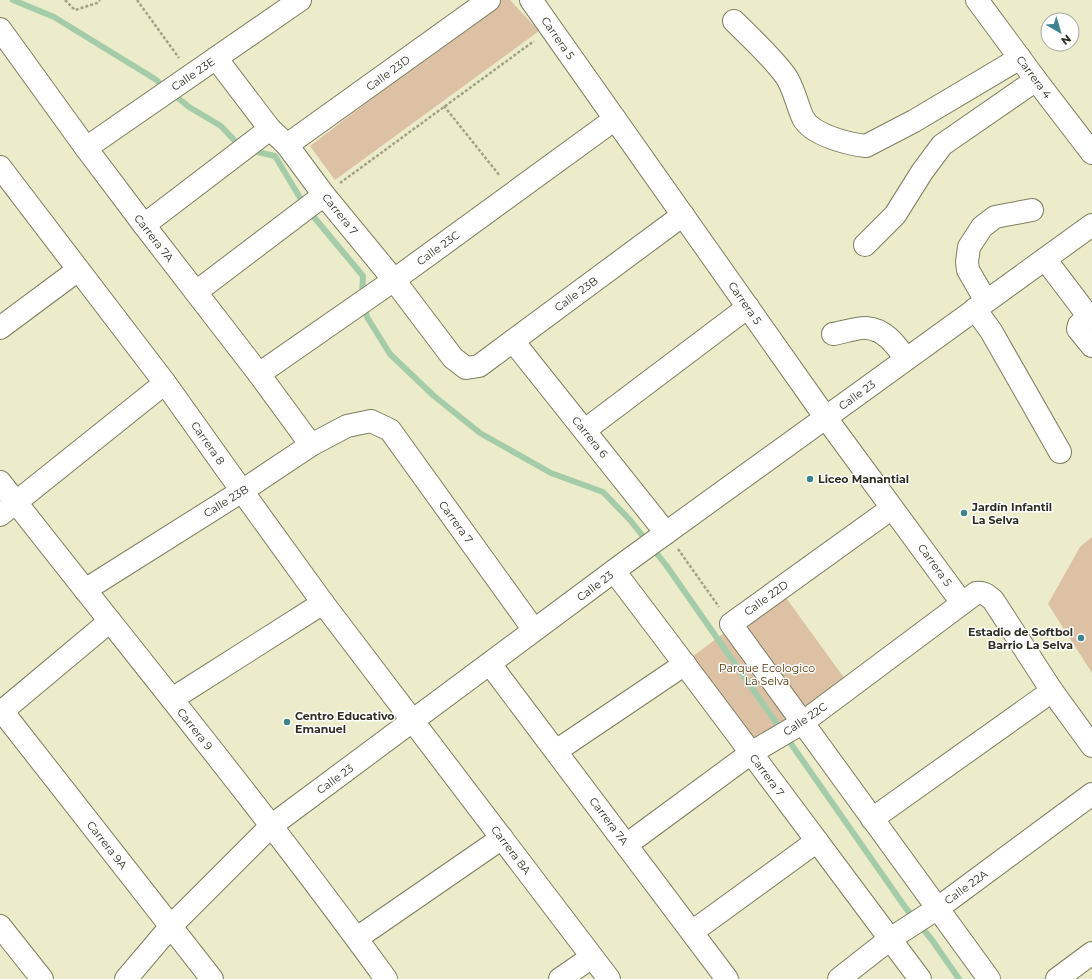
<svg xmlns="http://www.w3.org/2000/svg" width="1092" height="979" viewBox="0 0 1092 979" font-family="Montserrat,sans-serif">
  <rect width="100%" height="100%" fill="#ececca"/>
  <g fill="#dcc1a5">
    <polygon points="501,0 510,0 539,31 335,180 310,146"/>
    <polygon points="1092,537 1092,673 1048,604 1080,547"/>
    <polygon points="781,591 850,686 751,752 685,662"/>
  </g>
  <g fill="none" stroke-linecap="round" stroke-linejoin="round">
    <g stroke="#a5cca9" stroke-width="6">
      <polyline points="13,0 54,17 155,79 189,107 221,126 236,142"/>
      <polyline points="253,151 275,156 302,201"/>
      <polyline points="313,216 363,276 362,296"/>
      <polyline points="364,305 367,317 390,354 434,396 480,433 551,473 603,492 630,520 666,565 905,907 932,940 959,979"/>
    </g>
    <g stroke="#7e7e60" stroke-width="24">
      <g id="minor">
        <polyline points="531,0 826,418 962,603"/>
        <path d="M734,21C752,39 770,55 785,75C793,85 797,105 803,118C812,135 848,144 866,146L914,121L1020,58"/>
        <polyline points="0,29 86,148 144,225 259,374 311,445"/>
        <polyline points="216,58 270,129 287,145 324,195 394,280 453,358 466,368 479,366 683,215"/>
        <polyline points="287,145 489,0"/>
        <polyline points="86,148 300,0"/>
        <polyline points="0,167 165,383 242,491 323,603 609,979"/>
        <polyline points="144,225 270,129"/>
        <polyline points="865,245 895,215 922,172 942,145 1036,80"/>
        <polyline points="1045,259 1089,317"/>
        <polyline points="196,292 324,195"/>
        <polyline points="986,301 968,270 967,262 969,247 982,227 995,217 1032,210"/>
        <polyline points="975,309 991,331 1060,452"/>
        <polyline points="1092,314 1079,325 1078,329 1092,346"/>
        <polyline points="0,328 78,270"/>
        <path d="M833,334C840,333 860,327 866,328C885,329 896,345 906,359"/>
        <polyline points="513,341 666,533"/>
        <polyline points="259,374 394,280 615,119"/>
        <polyline points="585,430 748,307"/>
        <path d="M0,482C129,647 263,809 386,979"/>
        <polyline points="892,508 731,624 989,979"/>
        <polyline points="0,515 165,383"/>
        <path d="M614,571C717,706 818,843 920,979"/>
        <polyline points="85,590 242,491 311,445 347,426 371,421 390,430 534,630"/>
        <polyline points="490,664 727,979"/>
        <polyline points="172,699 323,603"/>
        <polyline points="2,711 212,979"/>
        <polyline points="0,713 110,621"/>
        <polyline points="556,751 685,664"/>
        <polyline points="872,819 1052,691"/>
        <path d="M626,845L751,753L802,723L976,593C984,592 987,595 993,600L1052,691L1092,746"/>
        <polyline points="0,926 42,979"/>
        <polyline points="692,932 817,841"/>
        <polyline points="357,938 502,838"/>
        <polyline points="126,979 171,926 271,826 630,559 1092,225"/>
        <polyline points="560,979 592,957"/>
        <polyline points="839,979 890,939 938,908 1092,794"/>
        <polyline points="1057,979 1092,953"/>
      </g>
    </g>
    <g stroke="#7e7e60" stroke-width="24">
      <polyline id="major" points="977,0 1036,80 1092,153"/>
    </g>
    <g stroke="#a2a288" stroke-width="2.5" stroke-dasharray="3 2" stroke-linecap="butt">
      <polyline points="65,0 75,10 97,3 100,0"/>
      <polyline points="137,0 179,58"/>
      <polyline points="444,106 500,176"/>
      <polyline points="340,183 534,41"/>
      <polyline points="678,549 719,607"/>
    </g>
    <use href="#minor" stroke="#fff" stroke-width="22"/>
    <use href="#major" stroke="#fff" stroke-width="22"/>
  </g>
  <g fill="#3d848e" stroke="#fff" stroke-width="1.5">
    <circle cx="810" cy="479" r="4"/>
    <circle cx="964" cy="513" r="4"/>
    <circle cx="1081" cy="638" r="4"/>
    <circle cx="287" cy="722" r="4"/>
  </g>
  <g text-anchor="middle" stroke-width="3" stroke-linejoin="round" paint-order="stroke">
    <g font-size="11" fill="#2e2d21" stroke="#fff">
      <text transform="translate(558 38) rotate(55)" y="4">Carrera 5</text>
      <text transform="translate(388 73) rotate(-36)" y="4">Calle 23D</text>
      <text transform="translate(193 74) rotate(-34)" y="4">Calle 23E</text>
      <text transform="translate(1034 77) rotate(53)" y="4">Carrera 4</text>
      <text transform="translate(340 214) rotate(51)" y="4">Carrera 7</text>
      <text transform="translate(154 238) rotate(52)" y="4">Carrera 7A</text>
      <text transform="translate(438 248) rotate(-36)" y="4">Calle 23C</text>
      <text transform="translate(576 294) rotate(-36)" y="4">Calle 23B</text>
      <text transform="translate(745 303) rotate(55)" y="4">Carrera 5</text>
      <text transform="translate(857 395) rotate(-36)" y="4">Calle 23</text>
      <text transform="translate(590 437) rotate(51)" y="4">Carrera 6</text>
      <text transform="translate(208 443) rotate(55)" y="4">Carrera 8</text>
      <text transform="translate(226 501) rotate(-32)" y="4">Calle 23B</text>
      <text transform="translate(456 522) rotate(54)" y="4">Carrera 7</text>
      <text transform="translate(935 565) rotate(54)" y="4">Carrera 5</text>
      <text transform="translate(595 586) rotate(-37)" y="4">Calle 23</text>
      <text transform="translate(766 598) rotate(-36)" y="4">Calle 22D</text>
      <text transform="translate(805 719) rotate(-34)" y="4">Calle 22C</text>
      <text transform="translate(195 729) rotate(52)" y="4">Carrera 9</text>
      <text transform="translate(767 775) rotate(53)" y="4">Carrera 7</text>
      <text transform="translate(335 779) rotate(-36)" y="4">Calle 23</text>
      <text transform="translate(609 821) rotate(53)" y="4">Carrera 7A</text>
      <text transform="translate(107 845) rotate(52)" y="4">Carrera 9A</text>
      <text transform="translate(511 850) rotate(53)" y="4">Carrera 8A</text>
      <text transform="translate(966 887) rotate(-36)" y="4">Calle 22A</text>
    </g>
    <g font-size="11" font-weight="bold" fill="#2e2d21" stroke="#fff" text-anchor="start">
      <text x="818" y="483">Liceo Manantial</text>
      <text x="972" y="511">Jardín Infantil<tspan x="972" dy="13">La Selva</tspan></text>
      <text x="1073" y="636" text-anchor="end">Estadio de Softbol<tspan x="1073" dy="13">Barrio La Selva</tspan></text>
      <text x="295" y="720">Centro Educativo<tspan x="295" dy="13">Emanuel</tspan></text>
    </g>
    <g font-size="11" fill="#573507" stroke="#fff">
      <text x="767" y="672">Parque Ecologico<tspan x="767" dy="13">La Selva</tspan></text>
    </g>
  </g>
  <g transform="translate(1060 32) rotate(142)"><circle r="19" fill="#ffffff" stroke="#ababa6"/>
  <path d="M0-3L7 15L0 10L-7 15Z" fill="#3d848e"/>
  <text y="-6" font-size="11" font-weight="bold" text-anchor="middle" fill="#2e2d21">N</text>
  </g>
</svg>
